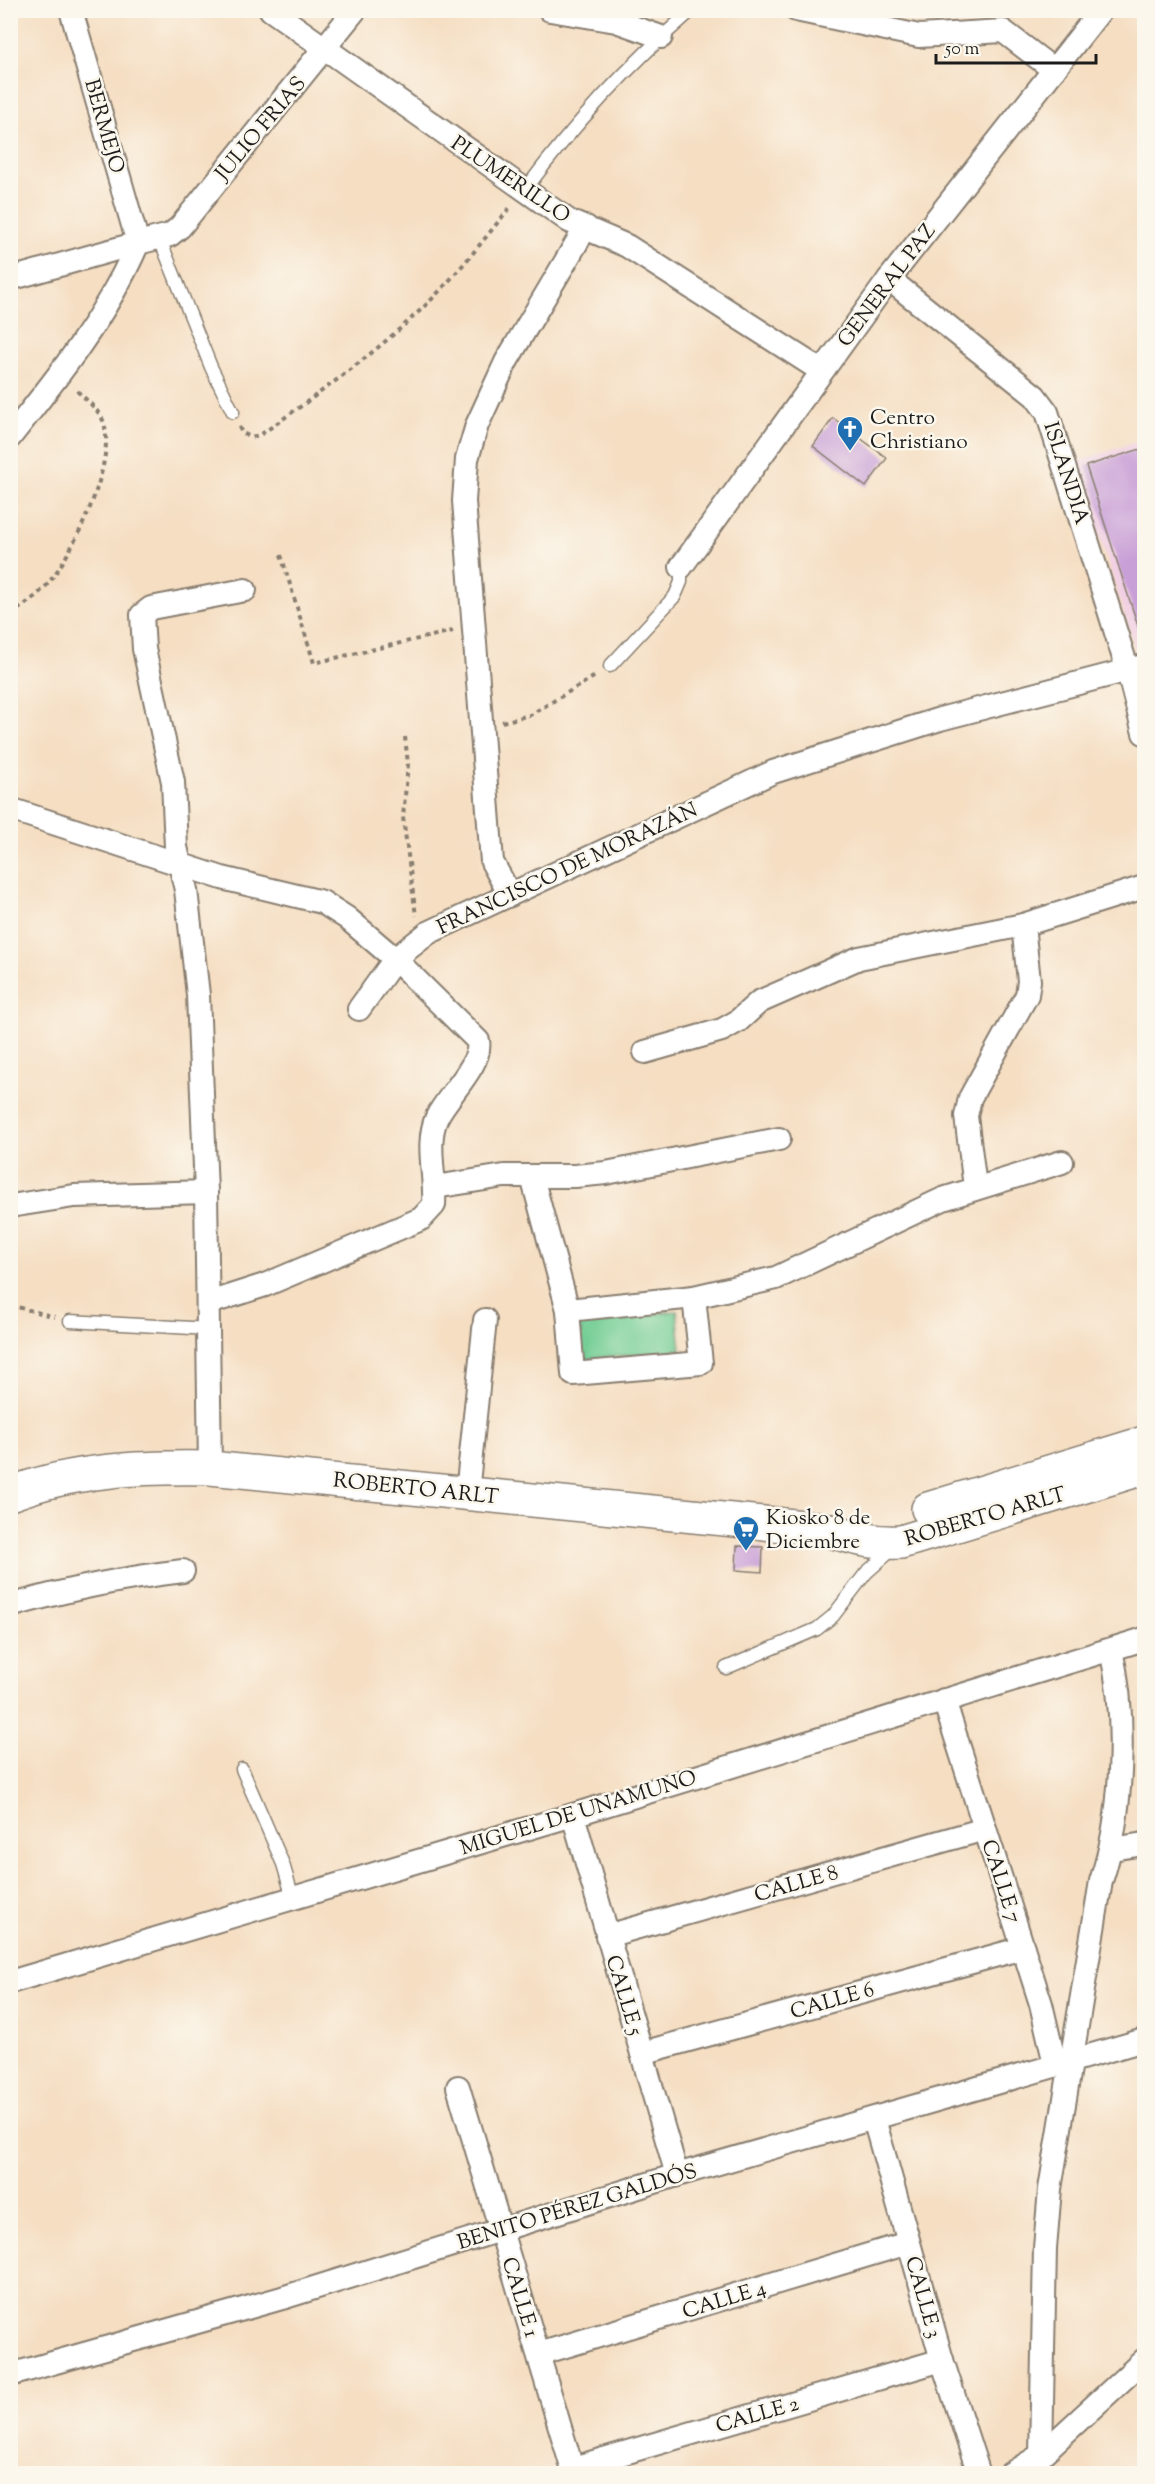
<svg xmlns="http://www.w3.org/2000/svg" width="1155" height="2484" viewBox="0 0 1155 2484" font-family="'Sorts Mill Goudy',serif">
  <rect width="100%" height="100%" fill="#fbf7ec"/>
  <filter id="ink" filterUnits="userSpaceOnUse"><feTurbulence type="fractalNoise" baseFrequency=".0167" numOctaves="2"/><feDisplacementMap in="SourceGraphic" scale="12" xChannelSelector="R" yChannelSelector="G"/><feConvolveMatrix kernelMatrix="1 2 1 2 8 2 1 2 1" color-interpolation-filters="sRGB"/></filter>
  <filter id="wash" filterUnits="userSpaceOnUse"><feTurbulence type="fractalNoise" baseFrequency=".008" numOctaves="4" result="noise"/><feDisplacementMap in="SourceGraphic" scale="24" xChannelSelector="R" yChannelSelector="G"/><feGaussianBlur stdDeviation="1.35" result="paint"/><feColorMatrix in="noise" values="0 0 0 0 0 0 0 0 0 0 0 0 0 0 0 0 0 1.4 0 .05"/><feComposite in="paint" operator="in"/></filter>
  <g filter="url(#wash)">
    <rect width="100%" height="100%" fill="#f5dec2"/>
    <polygon fill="#f1d0e3" points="1144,439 1144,653 1137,655 1076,462"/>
    <polygon fill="#74ce95" stroke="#487558" stroke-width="1.5" points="677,1311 681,1350 581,1360 578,1321"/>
    <g id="blocks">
      <g fill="#c89fd7">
        <polygon points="833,418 887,458 866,487 813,446"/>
        <polygon points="1144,448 1144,634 1141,635 1086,466"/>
        <polygon points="737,1546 763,1547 762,1572 736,1570"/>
      </g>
    </g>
  </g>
  <g filter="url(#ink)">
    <use href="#blocks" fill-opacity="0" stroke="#887d6f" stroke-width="1.5"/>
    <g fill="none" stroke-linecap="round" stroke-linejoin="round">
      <g stroke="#887d6f" stroke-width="15">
        <g id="lane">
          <path d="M525,190C574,124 630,64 692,10"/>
          <polyline points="159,237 211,367 233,412"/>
          <polyline points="610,666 675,596 681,582 681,567"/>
          <polyline points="70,1321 209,1329"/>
          <polyline points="726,1668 817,1629 833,1616 866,1573 894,1548"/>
          <polyline points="242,1769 283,1864 293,1898"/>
        </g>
      </g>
      <g stroke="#887d6f" stroke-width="26">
        <g id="street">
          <polyline points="271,10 569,221 627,246 820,370"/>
          <polyline points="550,10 616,21 661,37"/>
          <polyline points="796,10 919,36 1003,31 1054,70"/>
          <polyline points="10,279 138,243 71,10"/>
          <polyline points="889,279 1035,396 1047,412 1128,671 1144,733"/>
          <path d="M10,437C59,376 107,315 138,243L170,235L180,227L355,10"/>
          <polyline points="681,567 889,279 1101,10"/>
          <polyline points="10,809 222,878 322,902 347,918 395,959 428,933 773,772 940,719 1144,666"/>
          <polyline points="510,895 492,862 464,501 467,459 477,425 506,362 586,227"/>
          <polyline points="645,1052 722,1030 738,1021 759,1002 859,958 1023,925 1144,887"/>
          <polyline points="532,1177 568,1310 573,1374 701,1363 694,1297"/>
          <polyline points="435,1187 504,1176 575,1176 606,1173 779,1139"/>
          <polyline points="975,1187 966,1116 970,1098 1027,995 1029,981 1023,925"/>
          <polyline points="10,1206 74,1196 206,1192"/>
          <path d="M209,1303L265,1285L421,1219L434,1205C436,1177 425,1142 437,1117C447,1096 483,1063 478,1041L395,959L359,1009"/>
          <polyline points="568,1310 694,1297 776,1278 943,1199 1062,1162"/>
          <polyline points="210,1468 206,1192 198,995 186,890 176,847 173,782 144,649 142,615 151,608 245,590"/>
          <polyline points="467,1493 485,1320"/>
          <path d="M10,1606C68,1589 124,1578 183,1571"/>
          <polyline points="944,1700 1041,2004 1055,2064"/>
          <polyline points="573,1815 677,2175"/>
          <polyline points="1112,1849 1144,1844"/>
          <polyline points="607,1936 985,1829"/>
          <polyline points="10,1982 573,1815 1144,1639"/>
          <polyline points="642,2053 1023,1948"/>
          <polyline points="458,2087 574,2474"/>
          <polyline points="874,2119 942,2360 979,2474"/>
          <polyline points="539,2354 908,2243"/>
          <polyline points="10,2375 282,2298 677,2175 1144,2040"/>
          <path d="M1041,2455L1045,2248L1050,2189L1101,1881C1123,1816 1127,1717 1111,1650"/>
          <polyline points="573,2468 942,2360"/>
          <polyline points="1010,2474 1041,2455 1144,2360"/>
        </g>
      </g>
      <g stroke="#887d6f" stroke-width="36">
        <g id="secondary">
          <path d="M10,1494C74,1469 143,1467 210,1468L824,1529C850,1537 873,1544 901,1542L1144,1468"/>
          <polyline points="928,1509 1144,1443"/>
        </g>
      </g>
      <g stroke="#887d6f" stroke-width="4" stroke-dasharray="4.5 4.5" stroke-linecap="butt">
        <path d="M239,427L242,433L251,437L260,435C313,398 365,361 413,317C450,284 480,244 511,206"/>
        <polyline points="281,555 314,663 453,631"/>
        <path d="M10,615C23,606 36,597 46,586C73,554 116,465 104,423C100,410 84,398 74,388"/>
        <polyline points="502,722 530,715 597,675"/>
        <polyline points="405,737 408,764 403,817 416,916"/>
        <polyline points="10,1305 55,1317"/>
      </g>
      <use href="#lane" stroke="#fff" stroke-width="12"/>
      <use href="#street" stroke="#fff" stroke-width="22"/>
      <use href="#secondary" stroke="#fff" stroke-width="33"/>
    </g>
  </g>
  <defs>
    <g id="church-pin" transform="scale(1.35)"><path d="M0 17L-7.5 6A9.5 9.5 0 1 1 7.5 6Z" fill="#1f6fb2" stroke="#fbf7ec"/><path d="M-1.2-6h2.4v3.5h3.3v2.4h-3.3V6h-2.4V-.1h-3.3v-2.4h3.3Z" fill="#fff"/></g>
    <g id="supermarket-pin" transform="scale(1.35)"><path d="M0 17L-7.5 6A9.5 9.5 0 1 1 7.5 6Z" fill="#1f6fb2" stroke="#fbf7ec"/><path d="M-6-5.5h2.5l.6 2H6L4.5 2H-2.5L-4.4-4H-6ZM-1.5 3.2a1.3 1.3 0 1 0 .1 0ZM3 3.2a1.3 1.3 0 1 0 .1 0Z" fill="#fff"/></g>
  </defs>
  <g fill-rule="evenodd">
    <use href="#church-pin" x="850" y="429"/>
    <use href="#supermarket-pin" x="746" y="1529"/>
  </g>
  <g text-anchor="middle" stroke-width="5" stroke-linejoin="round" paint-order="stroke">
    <g font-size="21" fill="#1c1c1c" stroke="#fbf7ec">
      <text transform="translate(105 126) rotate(74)" y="7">BERMEJO</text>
      <text transform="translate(260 128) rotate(-50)" y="7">JULIO FRIAS</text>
      <text transform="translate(511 179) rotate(34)" y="7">PLUMERILLO</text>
      <text transform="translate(886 285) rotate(-53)" y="7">GENERAL PAZ</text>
      <text transform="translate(1067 473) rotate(72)" y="7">ISLANDIA</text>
      <text transform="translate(567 868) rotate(-25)" y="7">FRANCISCO DE MORAZÁN</text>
      <text transform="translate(416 1488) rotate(6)" y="7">ROBERTO ARLT</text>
      <text transform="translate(985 1516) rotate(-16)" y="7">ROBERTO ARLT</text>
      <text transform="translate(578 1812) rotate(-17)" y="7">MIGUEL DE UNAMUNO</text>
      <text transform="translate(1002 1881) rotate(72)" y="7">CALLE 7</text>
      <text transform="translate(796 1883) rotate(-16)" y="7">CALLE 8</text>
      <text transform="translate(625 1995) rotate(73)" y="7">CALLE 5</text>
      <text transform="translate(832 2000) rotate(-16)" y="7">CALLE 6</text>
      <text transform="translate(577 2206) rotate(-17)" y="7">BENITO PÉREZ GALDÓS</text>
      <text transform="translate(521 2297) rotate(73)" y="7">CALLE 1</text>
      <text transform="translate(924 2297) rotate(74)" y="7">CALLE 3</text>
      <text transform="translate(724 2299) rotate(-17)" y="7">CALLE 4</text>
      <text transform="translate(757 2414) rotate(-16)" y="7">CALLE 2</text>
    </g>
    <g font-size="21" fill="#1c1c1c" stroke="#fbf7ec" text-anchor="start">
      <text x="870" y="424">Centro<tspan x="870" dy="24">Christiano</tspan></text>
      <text x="766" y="1524">Kiosko 8 de<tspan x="766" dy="24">Diciembre</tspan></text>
    </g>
  </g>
  <rect width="1155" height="2484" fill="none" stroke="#fbf7ec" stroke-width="36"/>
  <path d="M936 54v9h160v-9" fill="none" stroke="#1c1c1c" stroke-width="3"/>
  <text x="945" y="54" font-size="18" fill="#1c1c1c" stroke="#fbf7ec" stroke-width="4.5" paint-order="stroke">50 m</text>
</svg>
